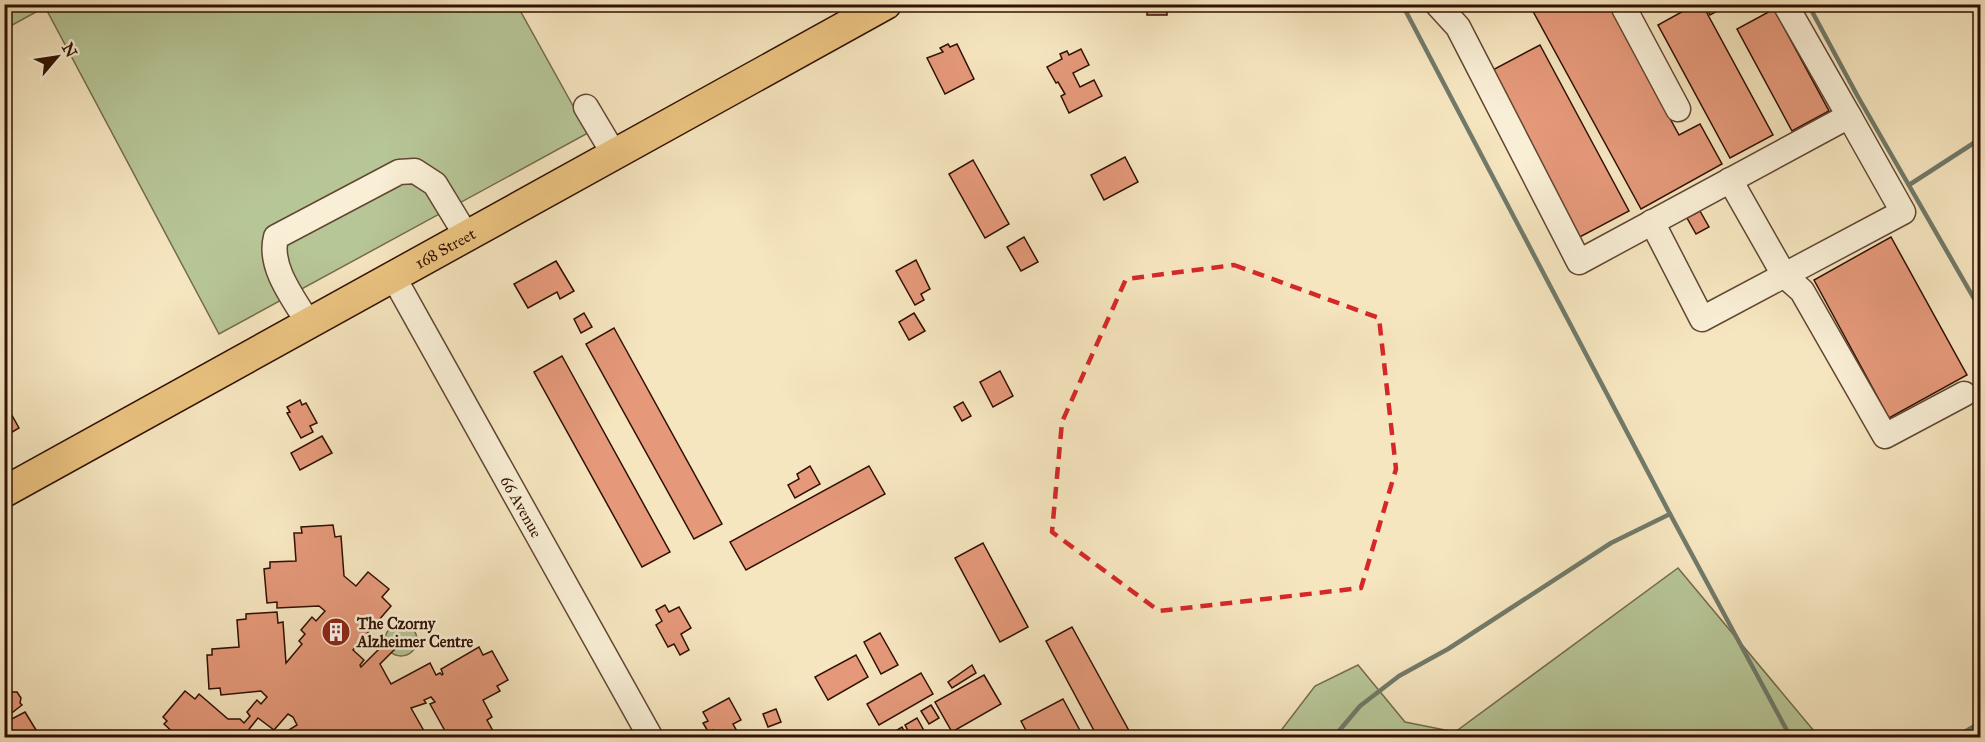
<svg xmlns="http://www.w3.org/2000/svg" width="1985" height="742" viewBox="0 0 1985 742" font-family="'IM FELL Great Primer',serif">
  <rect width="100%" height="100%" fill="#f6e6c0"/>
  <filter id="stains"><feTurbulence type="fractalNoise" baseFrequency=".00333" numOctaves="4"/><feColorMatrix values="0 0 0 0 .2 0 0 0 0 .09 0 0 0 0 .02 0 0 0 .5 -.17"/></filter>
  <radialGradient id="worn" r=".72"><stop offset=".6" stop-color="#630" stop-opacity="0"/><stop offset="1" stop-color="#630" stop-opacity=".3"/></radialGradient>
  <g fill="#b7c697" stroke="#746b4c" stroke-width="1.5">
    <polygon points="5,4 517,5 588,133 219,334 45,7 5,29"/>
    <polygon points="1678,568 1819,737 1276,737 1315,686 1358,665 1405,722 1455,732"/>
    <circle cx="401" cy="640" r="16"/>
  </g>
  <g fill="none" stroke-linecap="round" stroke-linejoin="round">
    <g stroke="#717a6a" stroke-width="4.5">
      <polyline points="1402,4 1670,514 1791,738"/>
      <polyline points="1808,4 1857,95 1980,309"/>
      <polyline points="1909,185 1980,139"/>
      <polyline points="1333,738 1360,706 1399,676 1448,649 1611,543 1670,514"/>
      <polyline points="1954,738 1980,723"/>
    </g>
  </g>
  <g fill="#e5997a" stroke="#301002" stroke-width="1.5">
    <rect x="1147" y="4" width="20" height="11"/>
    <polygon points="1529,4 1608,4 1679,135 1700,124 1722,164 1641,209"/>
    <polygon points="1696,4 1702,4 1773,135 1730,158 1658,25"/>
    <polygon points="1705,4 1721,4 1723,8 1710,15"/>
    <polygon points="1774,9 1829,111 1792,131 1737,29"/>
    <polygon points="948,44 950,47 957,44 974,79 945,94 927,58 943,52 940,48"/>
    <polygon points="1540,45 1629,211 1576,239 1487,73"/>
    <polygon points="1081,49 1089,65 1073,73 1080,87 1094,80 1102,96 1069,113 1061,96 1065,94 1058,82 1056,83 1047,67 1062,59 1060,54 1067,51 1069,55"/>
    <polygon points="1125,157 1138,182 1104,200 1091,175"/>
    <polygon points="973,160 1009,224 985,238 949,174"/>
    <polygon points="1700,211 1709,227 1696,234 1687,218"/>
    <polygon points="1024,237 1038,262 1021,271 1007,247"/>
    <polygon points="1891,237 1967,375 1889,418 1814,280"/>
    <polygon points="916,260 930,289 921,294 924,300 915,305 896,271"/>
    <polygon points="556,261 574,291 560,299 557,292 528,308 514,284"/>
    <polygon points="584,313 592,327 581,333 574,319"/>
    <polygon points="914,313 925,331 909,340 899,322"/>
    <polygon points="614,328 722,524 694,539 586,344"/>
    <polygon points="562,356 670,552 642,567 534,372"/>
    <polygon points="1000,371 1013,396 993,407 980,382"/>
    <polygon points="300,400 302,405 306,403 317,423 310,426 313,432 301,438 287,413 290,412 287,407"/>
    <polygon points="963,402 971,416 962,421 954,407"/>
    <polygon points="9,410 19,428 4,437 4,412"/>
    <polygon points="322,436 332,453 300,470 291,453"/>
    <polygon points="810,466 820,484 795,498 788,485 799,479 797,474"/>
    <polygon points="869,466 885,494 746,570 730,542"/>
    <polygon points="333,525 335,537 341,536 344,576 356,586 368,572 389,589 382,597 391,606 353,650 364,660 360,665 361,667 387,641 395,649 380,664 391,684 430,663 436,675 440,673 442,675 443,674 441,669 479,647 483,655 492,651 508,680 497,686 500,691 483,700 492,717 487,720 493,731 482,738 449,738 430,704 435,702 431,697 424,700 426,703 411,708 428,738 276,738 297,725 293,717 288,714 274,730 258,718 242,738 179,738 164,724 167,721 163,717 185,691 195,699 199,694 228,719 240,719 244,723 250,716 247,712 257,700 261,704 267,697 261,691 221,695 220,688 209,689 207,655 212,655 212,649 239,647 237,620 246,619 246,614 277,612 278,623 283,622 286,663 302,644 299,641 305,634 301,630 312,617 316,621 325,611 319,606 277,608 277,602 267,603 264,569 270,568 270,562 296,561 294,533 302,533 301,527"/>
    <polygon points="983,543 1028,627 1000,642 955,558"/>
    <polygon points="665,605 669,612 679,607 691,628 681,634 689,650 680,655 674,644 668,647 656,625 662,621 656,610"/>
    <polygon points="1072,627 1133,738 1098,738 1046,641"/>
    <polygon points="880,633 898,665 881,674 864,642"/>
    <polygon points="856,655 868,677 828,700 815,677"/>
    <polygon points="972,665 976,673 952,688 948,682"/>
    <polygon points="921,673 933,694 879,725 867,704"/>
    <polygon points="984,675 1001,704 952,732 935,702"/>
    <polygon points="4,683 11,692 17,692 21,698 20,703 22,705 4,719"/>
    <polygon points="729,698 741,720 733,724 738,733 732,738 717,738 713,730 709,733 703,723 708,721 703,712"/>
    <polygon points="1063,699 1084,738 1030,738 1021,721"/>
    <polygon points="931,705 939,718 929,724 921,711"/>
    <polygon points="776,709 781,722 768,727 763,714"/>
    <polygon points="25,712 41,738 4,738 4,723"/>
    <polygon points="917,718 928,738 912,738 905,725"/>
    <polygon points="902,727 908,738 890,738 889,735"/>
  </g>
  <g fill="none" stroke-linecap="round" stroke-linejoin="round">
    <g stroke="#624632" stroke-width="27">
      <g id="minor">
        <polyline points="1437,4 1458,27 1579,262 1849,116 1785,4"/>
        <polyline points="1630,4 1624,8 1678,109"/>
        <polyline points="586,107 614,154"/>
        <polyline points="1730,180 1784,275 1802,291 1885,436 1964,394"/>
        <polyline points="1652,222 1702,319 1903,212 1849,116"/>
        <path id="s1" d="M393,276L651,738"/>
        <path d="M309,324C294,299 268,267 276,237L399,172L415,171L435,184L466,235"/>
      </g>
    </g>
    <g stroke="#301002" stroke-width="33">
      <g id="major">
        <path id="s2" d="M4,492L886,4"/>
      </g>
    </g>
    <use href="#minor" stroke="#f9efd6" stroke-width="24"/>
    <use href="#major" stroke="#ebc380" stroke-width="30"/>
  </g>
  <path fill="none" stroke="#d62828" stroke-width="4.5" stroke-dasharray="12 8" stroke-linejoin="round" d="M1234,265L1379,318L1396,469L1361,588L1159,611L1052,532L1062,422L1126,279Z"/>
  <defs>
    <g id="building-disc" transform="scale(1.5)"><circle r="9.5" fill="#8f2418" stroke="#f9efd6"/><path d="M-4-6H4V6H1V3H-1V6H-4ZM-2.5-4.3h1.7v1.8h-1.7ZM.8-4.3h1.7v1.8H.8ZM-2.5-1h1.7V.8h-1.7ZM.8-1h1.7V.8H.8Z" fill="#fff"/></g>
  </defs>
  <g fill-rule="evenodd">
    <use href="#building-disc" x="336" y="632"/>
  </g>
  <g text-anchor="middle" stroke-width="5" stroke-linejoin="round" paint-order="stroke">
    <g font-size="16" fill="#301002" stroke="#f9efd6">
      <text dy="6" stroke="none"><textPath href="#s2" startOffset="504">168 Street</textPath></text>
      <text dy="6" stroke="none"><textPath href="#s1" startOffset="264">66 Avenue</textPath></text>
    </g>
    <g font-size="16" font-weight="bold" fill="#301002" stroke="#f9efd6" text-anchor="start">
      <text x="357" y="629">The Czorny<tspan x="357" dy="18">Alzheimer Centre</tspan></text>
    </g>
  </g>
  <rect width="1985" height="742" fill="none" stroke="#f6e6c0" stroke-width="24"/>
  <rect x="6" y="6" width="1973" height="730" fill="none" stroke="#301002" stroke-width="3"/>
  <rect x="12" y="12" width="1961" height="718" fill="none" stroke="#301002" stroke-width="1.5"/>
  <g transform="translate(57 57) rotate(61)" stroke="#f9efd6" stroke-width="4.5" paint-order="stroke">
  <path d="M0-4.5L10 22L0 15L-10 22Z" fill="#301002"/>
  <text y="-9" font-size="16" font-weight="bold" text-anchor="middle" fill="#301002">N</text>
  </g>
  <rect width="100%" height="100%" filter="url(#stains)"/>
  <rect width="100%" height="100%" fill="url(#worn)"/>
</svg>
